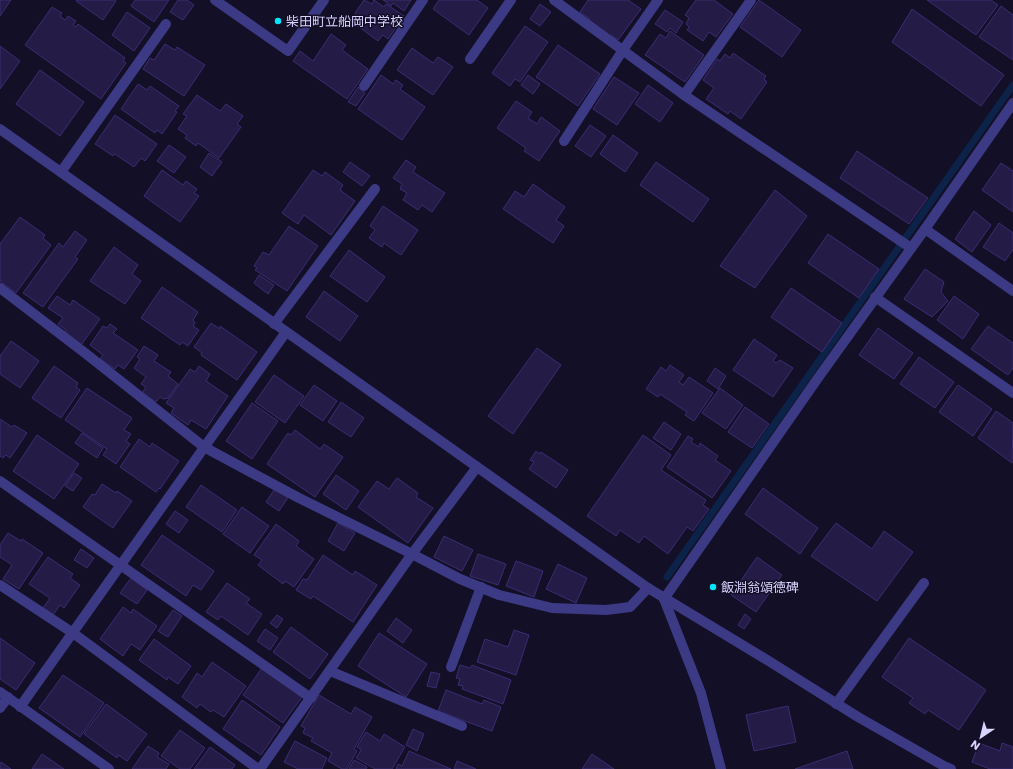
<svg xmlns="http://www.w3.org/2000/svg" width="1013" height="769" viewBox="0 0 1013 769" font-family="Poppins,'Noto Sans JP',sans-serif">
  <rect width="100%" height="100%" fill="#130f26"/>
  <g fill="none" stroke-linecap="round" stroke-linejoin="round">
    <polyline stroke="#0c2248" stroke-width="7" points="667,577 1013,85"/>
  </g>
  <g fill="#241b47" stroke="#3b2d73">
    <polygon points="0,0 11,0 0,16"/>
    <polygon points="77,0 115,0 116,1 103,20 76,1"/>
    <polygon points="135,0 169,0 154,22 131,6"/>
    <polygon points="178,0 187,0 194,5 183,20 170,12"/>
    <polygon points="364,0 372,4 374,0 384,7 386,4 404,16 388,39 383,35 378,41 351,21 356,13 355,13"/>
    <polygon points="383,0 411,0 404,11 393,3 391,6"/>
    <polygon points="439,0 477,0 488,8 469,35 433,9"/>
    <polygon points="588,0 628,0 641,9 618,40 611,35 609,38 588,22 590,19 580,12"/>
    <polygon points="696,0 714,0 733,14 716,37 709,32 703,41 687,30 689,27 686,24 689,18 685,15"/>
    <polygon points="759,0 801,30 782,57 740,27"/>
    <polygon points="927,0 991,0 998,5 976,35"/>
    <polygon points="540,4 551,12 540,26 530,19"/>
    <polygon points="1001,6 1013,15 1013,60 979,37"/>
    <polygon points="52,7 62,13 60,16 65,20 68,16 76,21 73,25 76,27 78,24 125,58 123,61 126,63 101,99 25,45"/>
    <polygon points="912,9 1004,75 981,106 892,42"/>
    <polygon points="665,10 683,22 676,33 670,28 667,32 655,24"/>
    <polygon points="127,12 150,28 134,51 112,35"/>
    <polygon points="525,26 548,42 520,82 515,79 510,86 492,73"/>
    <polygon points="670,31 704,55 685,82 645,55 660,34 666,38"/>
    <polygon points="331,34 346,45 342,50 368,69 347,99 293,61 300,51 313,61"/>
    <polygon points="165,44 175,50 177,47 205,65 184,96 143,69 150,58 154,60"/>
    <polygon points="558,45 600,74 578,106 536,77"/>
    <polygon points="0,46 20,61 0,89"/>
    <polygon points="412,48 433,63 438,57 453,67 433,95 397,70"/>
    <polygon points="733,53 766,76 764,79 767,82 741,119 730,111 728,114 706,99 714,88 703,80 717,59 720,61 725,54 730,58"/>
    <polygon points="40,70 84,102 60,136 16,104"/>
    <polygon points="381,75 393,84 396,80 403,85 400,89 425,107 402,140 358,109"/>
    <polygon points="528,75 540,84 533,94 521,85"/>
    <polygon points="614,77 639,93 617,125 593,109"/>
    <polygon points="138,84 147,90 150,86 179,106 175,111 177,112 162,134 157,130 155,133 121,109"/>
    <polygon points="648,85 673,103 660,122 635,104"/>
    <polygon points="358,87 365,93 356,106 348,102"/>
    <polygon points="197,95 220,111 226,104 243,116 237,124 241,127 219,158 198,143 196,146 185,138 187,135 178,129 187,116 183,114"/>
    <polygon points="516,101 532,112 528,118 537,124 541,117 560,131 539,161 524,151 526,148 497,128"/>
    <polygon points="115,115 157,144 145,161 141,158 134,167 115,154 113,156 95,144"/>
    <polygon points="590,125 606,136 591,157 575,146"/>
    <polygon points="613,135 638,153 625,172 600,154"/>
    <polygon points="169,145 186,157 174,173 157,161"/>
    <polygon points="857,151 928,198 909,224 840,178"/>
    <polygon points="209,153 222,162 212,176 200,167"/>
    <polygon points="406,160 416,167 413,172 445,193 432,212 422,205 418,210 403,200 407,193 400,189 402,184 393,178"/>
    <polygon points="350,162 370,176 362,186 343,172"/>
    <polygon points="656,162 709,199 693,222 640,185"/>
    <polygon points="1001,163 1013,171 1013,212 982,190"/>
    <polygon points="162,170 183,185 186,181 197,189 194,193 199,196 180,222 144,196"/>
    <polygon points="313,170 322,176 325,172 343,185 340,190 355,201 331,235 304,215 298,224 282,213"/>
    <polygon points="533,184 565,207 556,220 564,226 553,243 503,209 515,191 524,197"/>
    <polygon points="775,190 807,216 755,288 720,266"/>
    <polygon points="383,206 418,230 401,255 384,243 382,247 369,238 375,230 370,226"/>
    <polygon points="974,211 991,225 972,252 955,239"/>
    <polygon points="20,217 45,235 43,238 51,245 16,293 0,281 0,244"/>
    <polygon points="999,223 1013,233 1013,249 1005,261 983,247"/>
    <polygon points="289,226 318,246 287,291 255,270 257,268 254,266 263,252 269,255"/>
    <polygon points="75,231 87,240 75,257 78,259 43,307 23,293 59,243 63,247"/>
    <polygon points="828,234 879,269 859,298 808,263"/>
    <polygon points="114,247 138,265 132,274 141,281 125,304 90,281"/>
    <polygon points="349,250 385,277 367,302 330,276"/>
    <polygon points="925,269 944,282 941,292 948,301 932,317 904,299"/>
    <polygon points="259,275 274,285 268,294 254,283"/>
    <polygon points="162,287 198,312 193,320 195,323 193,326 199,330 188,346 182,342 180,345 141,318"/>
    <polygon points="791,288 842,323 822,352 771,317"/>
    <polygon points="324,291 358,316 340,341 306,317"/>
    <polygon points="57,296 70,305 73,300 100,319 81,345 64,333 66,330 58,324 63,318 48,308"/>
    <polygon points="954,296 979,314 963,339 937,320"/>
    <polygon points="211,323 220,329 220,326 257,352 237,380 201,355 202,353 194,347"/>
    <polygon points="110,324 117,329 113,333 138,350 124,369 118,365 115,369 100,359 103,355 90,345 103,326 107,328"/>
    <polygon points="988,326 1013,343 1013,368 1008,375 971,349"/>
    <polygon points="878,328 913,353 894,379 859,355"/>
    <polygon points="754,339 777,355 773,361 776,363 780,360 793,368 773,397 733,370"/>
    <polygon points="11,341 39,361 20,388 0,374 0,356"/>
    <polygon points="144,346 158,355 154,361 171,372 168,376 178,384 168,398 163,399 160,397 156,402 142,393 146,387 141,384 146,377 134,368 140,359 137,357"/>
    <polygon points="537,348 561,365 513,434 488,416"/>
    <polygon points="919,357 954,382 935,408 900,384"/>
    <polygon points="670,365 684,375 679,382 683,385 689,377 713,393 694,421 685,415 687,412 660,394 658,397 646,389 661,367 666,371"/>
    <polygon points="54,366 78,383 76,387 80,390 61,418 32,398"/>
    <polygon points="199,366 210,374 206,381 228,396 206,429 191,420 188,425 171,413 174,408 166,403 190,369 195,372"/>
    <polygon points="715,368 726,376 718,389 707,381"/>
    <polygon points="274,375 304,396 285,423 255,402"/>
    <polygon points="314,385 337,401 323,421 300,405"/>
    <polygon points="958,385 992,409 973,436 939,412"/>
    <polygon points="87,388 132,418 124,430 131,434 126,441 130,444 116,464 103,455 107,449 65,420"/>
    <polygon points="720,388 743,405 726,429 702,413"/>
    <polygon points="341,402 364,418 351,437 328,422"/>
    <polygon points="252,403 278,421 252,459 226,441"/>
    <polygon points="745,407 769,424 752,448 728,432"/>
    <polygon points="996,411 1013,423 1012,463 978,438"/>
    <polygon points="0,419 12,427 14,425 27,433 10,458 6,455 3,458 0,456"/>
    <polygon points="664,422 681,434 671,450 653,438"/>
    <polygon points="295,430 320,449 324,444 343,457 315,497 267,464 288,433 291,435"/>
    <polygon points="82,433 103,448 97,458 75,443"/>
    <polygon points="37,435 79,464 54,499 13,471"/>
    <polygon points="643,435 671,455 661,470 706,500 703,505 709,509 693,531 687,527 668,554 644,536 639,543 620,530 616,536 587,516"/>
    <polygon points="688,436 693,439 691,442 699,447 700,443 718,456 715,460 731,471 712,498 667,467"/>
    <polygon points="139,439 150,447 152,443 179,461 160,489 159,488 156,492 120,467"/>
    <polygon points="536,451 540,454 541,452 568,470 556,488 529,469 534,462 530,460"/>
    <polygon points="74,473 82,478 73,491 65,486"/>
    <polygon points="336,475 359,491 346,510 323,494"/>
    <polygon points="397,478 418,493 416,497 433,508 408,543 358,507 377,481 389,489"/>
    <polygon points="102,484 116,493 117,491 132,501 113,528 83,507 92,494 95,495"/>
    <polygon points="201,485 237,510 222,532 186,507"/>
    <polygon points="276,487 289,496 279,511 266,502"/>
    <polygon points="763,488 818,528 800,554 745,514"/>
    <polygon points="242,507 269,526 250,553 223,534"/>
    <polygon points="175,511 188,520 179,533 166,524"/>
    <polygon points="338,523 355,533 344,551 328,541"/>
    <polygon points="836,523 872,549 884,531 913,552 877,601 811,556"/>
    <polygon points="276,524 299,541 296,546 314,559 294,587 285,581 283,584 258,565 262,560 254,555"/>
    <polygon points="8,533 21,541 22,539 43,553 19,589 3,579 12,565 0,557 0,545"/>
    <polygon points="162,535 214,571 201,590 193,585 186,596 141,565"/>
    <polygon points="444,536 473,550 462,571 434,557"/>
    <polygon points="81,549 94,558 87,568 74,560"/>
    <polygon points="478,554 506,564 498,585 470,576"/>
    <polygon points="323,555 353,575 355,571 377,585 353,622 313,596 311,599 296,590 303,579 307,580"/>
    <polygon points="48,557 73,574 70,578 80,585 64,608 60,605 53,615 43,608 50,598 29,584"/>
    <polygon points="757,557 782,575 756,612 731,595"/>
    <polygon points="516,561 543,571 534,597 506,586"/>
    <polygon points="558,564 587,578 576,603 546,589"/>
    <polygon points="131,578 147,590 137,604 120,593"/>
    <polygon points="227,583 250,599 246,603 262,614 248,635 221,616 218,620 206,612"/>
    <polygon points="123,607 131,613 133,609 157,626 140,650 131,644 123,656 100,639"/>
    <polygon points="173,610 182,616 168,637 158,631"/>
    <polygon points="745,614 751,619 744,629 738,625"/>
    <polygon points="277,615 283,619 277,628 270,623"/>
    <polygon points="396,618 412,630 403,643 387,631"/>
    <polygon points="291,627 328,654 310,679 273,652"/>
    <polygon points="265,629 278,638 270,650 257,641"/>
    <polygon points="514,630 529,635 516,675 477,662 485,639 508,647"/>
    <polygon points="379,633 427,664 406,697 358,666"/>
    <polygon points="0,638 35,663 16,690 0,679"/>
    <polygon points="909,638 986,690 959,730 928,710 925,714 909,703 913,698 882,677"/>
    <polygon points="154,639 191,666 178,684 168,677 167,680 139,660"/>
    <polygon points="212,662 246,686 224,717 213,710 211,712 200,704 197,708 182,697 197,673 202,677"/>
    <polygon points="460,665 470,668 472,665 511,680 503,704 462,689 463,686 458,685 460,679 456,678"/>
    <polygon points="262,668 302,697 283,723 243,695"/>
    <polygon points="431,672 440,674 436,688 427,686"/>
    <polygon points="63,675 104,703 80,737 39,708"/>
    <polygon points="446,690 482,704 484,700 501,707 492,731 438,711"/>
    <polygon points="319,695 351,714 355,707 372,717 354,749 357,751 347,769 342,769 328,761 332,753 311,741 313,738 303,733 305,728 301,726"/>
    <polygon points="242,700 280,727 261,755 223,729"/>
    <polygon points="106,704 147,734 127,761 118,755 117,758 84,734"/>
    <polygon points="788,706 796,742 754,751 746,715"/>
    <polygon points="413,729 424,734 417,751 406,745"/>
    <polygon points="180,730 205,748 190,769 180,769 161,756"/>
    <polygon points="366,732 380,741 384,734 405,747 392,769 375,769 356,758 361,750 357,747"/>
    <polygon points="295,741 327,758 322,769 298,769 284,762"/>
    <polygon points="979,743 1000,751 1002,743 1013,747 1013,769 990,769 972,762"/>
    <polygon points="148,746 159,753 157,757 169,764 166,769 132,769"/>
    <polygon points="210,747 235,765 232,769 194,769"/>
    <polygon points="409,751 451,769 396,769 398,764 402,766"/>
    <polygon points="847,751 853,769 795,769"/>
    <polygon points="42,754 64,769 32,769"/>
    <polygon points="592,754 614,769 582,769"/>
    <polygon points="354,760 367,767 366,769 349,769"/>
    <polygon points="457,761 476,769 454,769"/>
    <polygon points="1,762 11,769 0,769 0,764"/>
  </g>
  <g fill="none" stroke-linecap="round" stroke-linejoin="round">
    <g stroke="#3d3a85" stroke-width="10">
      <polyline points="470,59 511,0"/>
      <polyline points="364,86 423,0"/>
      <polyline points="684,95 751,0"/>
      <polyline points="564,141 623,50 658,0"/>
      <polyline points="61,172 166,24"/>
      <polyline points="925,229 1013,291"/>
      <polyline points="875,297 1013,393"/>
      <polyline points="274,324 375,189"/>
      <polyline points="451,667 481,587"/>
      <polyline points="330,671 462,726"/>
      <polyline points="836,704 924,583"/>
    </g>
    <g stroke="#3d3a85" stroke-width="10">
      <polyline points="215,0 288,51 324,0"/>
      <polyline points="554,0 684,95 911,248"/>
      <polyline points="0,288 85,353 204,447 297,497 412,554 460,579 499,595 552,608 606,610 630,607 648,588"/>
      <polyline points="0,481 311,698"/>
      <polyline points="0,585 73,633 258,769"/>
      <polyline points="664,599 818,378 925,229 1013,103"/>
      <polyline points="0,692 109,769"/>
      <polyline points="20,707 286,332"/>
      <polyline points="0,708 8,697"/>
      <polyline points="260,769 412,554 477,467"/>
    </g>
    <g stroke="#3d3a85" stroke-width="10">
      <polyline points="0,129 648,588 772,663 858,717 944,766 951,769"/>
      <polyline points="664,599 701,693 721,769"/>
    </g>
  </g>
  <g fill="#00e5ff" stroke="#130f26" stroke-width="1.5">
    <circle cx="278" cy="21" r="4"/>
    <circle cx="713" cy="587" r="4"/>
  </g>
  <g text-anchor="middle" stroke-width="3" stroke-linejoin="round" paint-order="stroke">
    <g font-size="13" fill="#d9d4ff" stroke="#130f26" text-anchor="start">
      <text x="286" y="26">柴田町立船岡中学校</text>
      <text x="721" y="592">飯淵翁頌徳碑</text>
    </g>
  </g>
  <g transform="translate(981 737) rotate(215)" stroke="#130f26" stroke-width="3" paint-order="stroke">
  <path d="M0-3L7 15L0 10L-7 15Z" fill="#d9d4ff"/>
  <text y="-6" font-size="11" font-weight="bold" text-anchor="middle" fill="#d9d4ff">N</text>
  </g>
</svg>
